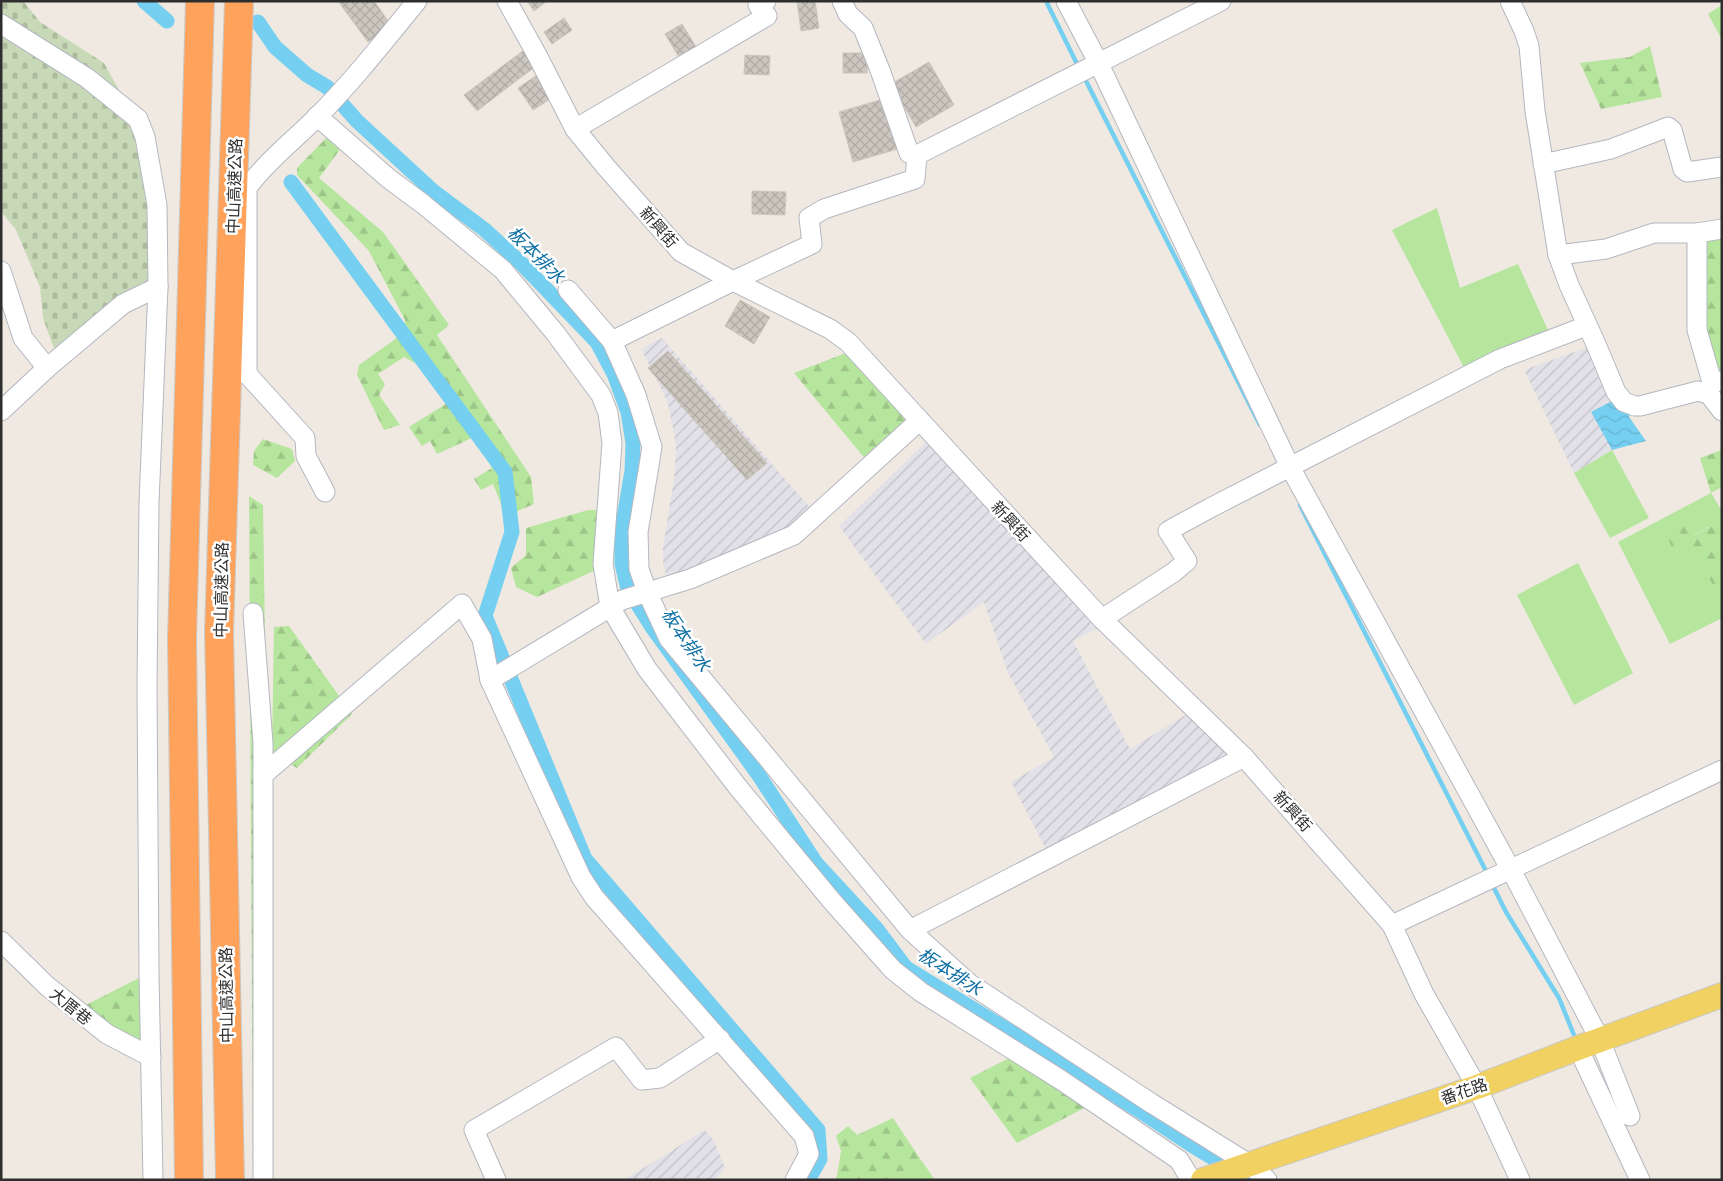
<svg xmlns="http://www.w3.org/2000/svg" width="1723" height="1181" viewBox="0 0 1723 1181" font-family="'Asap Condensed','Noto Sans TC',sans-serif">
  <defs>
    <pattern id="industrial-furrows" width="10" height="10" patternUnits="userSpaceOnUse" patternTransform="scale(1.25)"><rect width="10" height="10" fill="#e3e1e8"/><path d="M-1 1l2-2M0 10L10 0M9 11l2-2" fill="none" stroke="#c3c1c7"/></pattern>
    <pattern id="forest-firs" width="22" height="20" patternUnits="userSpaceOnUse" patternTransform="scale(1.25)"><rect width="22" height="20" fill="#b6e59e"/><path d="M5 1l3.5 6h-7zM16 11l3.5 6h-7z" fill="#9dc588"/></pattern>
    <pattern id="cemetery-stones" width="16" height="16" patternUnits="userSpaceOnUse" patternTransform="scale(1.25)"><rect width="16" height="16" fill="#c8d9b8"/><path d="M2 7V4a2 2 0 0 1 4 0v3zM10 15v-3a2 2 0 0 1 4 0v3z" fill="#acbb9e"/></pattern>
    <pattern id="water-waves" width="16" height="10" patternUnits="userSpaceOnUse" patternTransform="scale(1.25)"><rect width="16" height="10" fill="#75cff0"/><path d="M0 5q4-4 8 0t8 0" fill="none" stroke="#66b2ce"/></pattern>
    <pattern id="building-cross-hatch" width="8" height="8" patternUnits="userSpaceOnUse" patternTransform="scale(1.25)"><rect width="8" height="8" fill="#cbc7bf"/><path d="M0 0l8 8M0 8l8-8" fill="none" stroke="#afaba4"/></pattern>
  </defs>
  <rect width="100%" height="100%" fill="#efe9e1"/>
  <g fill="url(#industrial-furrows)">
    <polygon points="662,338 819,518 667,582 663,561 663,547 674,479 676,448 674,433 668,404 662,390 641,349"/>
    <polygon points="1588,347 1614,400 1591,413 1612,450 1574,473 1524,370"/>
    <polygon points="933,435 1107,623 1073,641 1130,749 1189,713 1229,751 1227,759 1047,851 1011,782 1054,757 1008,673 984,602 926,644 839,526"/>
    <polygon points="705,1130 714,1141 725,1168 715,1180 624,1180"/>
  </g>
  <g fill="#b6e59e">
    <polygon points="1437,208 1460,288 1518,264 1556,348 1517,359 1471,381 1392,230"/>
    <polygon points="1612,450 1649,518 1610,538 1574,473"/>
    <polygon points="1711,493 1722,511 1722,520 1693,535 1692,547 1722,601 1722,618 1670,644 1618,542"/>
    <polygon points="1578,563 1633,673 1574,705 1517,595"/>
    <polygon points="921,1160 935,1180 889,1180"/>
  </g>
  <g fill="url(#forest-firs)">
    <polygon points="1722,5 1722,40 1708,14"/>
    <polygon points="1650,46 1662,97 1601,109 1580,63 1630,57"/>
    <polygon points="334,130 347,140 319,178 383,232 449,325 437,335 531,477 534,504 506,516 493,484 481,490 474,479 492,468 474,437 437,454 430,441 422,446 409,427 449,402 426,369 404,357 378,374 385,384 379,395 400,425 384,430 357,375 359,365 405,332 405,320 369,251 297,175 297,168"/>
    <polygon points="1722,231 1722,388 1710,354 1700,267 1709,235"/>
    <polygon points="859,348 926,425 877,473 794,373"/>
    <polygon points="263,439 292,449 295,461 277,478 253,465 254,451"/>
    <polygon points="1722,450 1722,487 1711,493 1700,458"/>
    <polygon points="249,496 263,505 273,1180 253,1180"/>
    <polygon points="588,510 607,510 624,514 613,562 537,597 516,587 511,568 526,555 526,528"/>
    <polygon points="1722,520 1722,601 1692,548 1674,554 1666,532 1685,524 1694,535"/>
    <polygon points="289,626 352,714 297,768 272,754 274,627"/>
    <polygon points="141,977 147,1052 76,1010"/>
    <polygon points="1015,1055 1092,1104 1017,1143 970,1078"/>
    <polygon points="893,1118 921,1160 889,1180 835,1180 837,1176 841,1151 836,1136 848,1126 857,1135"/>
  </g>
  <polygon fill="url(#cemetery-stones)" points="1,1 23,1 40,22 104,63 144,136 152,291 68,363 60,358 53,346 43,318 40,287 16,230 1,211"/>
  <polygon fill="url(#water-waves)" points="1614,400 1630,412 1629,417 1646,441 1612,450 1591,412"/>
  <g fill="none" stroke-linecap="round" stroke-linejoin="round">
    <g stroke="#75cff0" stroke-width="4.5">
      <polyline points="1046,1 1079,68"/>
      <polyline points="1084,77 1260,425"/>
      <polyline points="1300,505 1488,875"/>
      <polyline points="1491,882 1506,912 1559,998 1576,1040"/>
    </g>
    <g stroke="#75cff0" stroke-width="15">
      <polyline points="144,1 167,21"/>
      <polyline points="258,22 275,47 307,75 327,87 357,121 433,191 485,230 522,264 597,342 614,374 628,412 633,443 632,471 622,530 622,564 628,589 652,627 758,774 816,863 876,928 906,968 1137,1109 1190,1144 1249,1180"/>
      <polyline points="291,182 505,472 512,532 485,616 585,859 818,1130 820,1159 808,1180"/>
    </g>
  </g>
  <g fill="url(#building-cross-hatch)" stroke="#cbc5ba">
    <polygon points="338,1 374,1 391,25 368,42"/>
    <polygon points="527,1 547,1 534,11"/>
    <polygon points="797,1 815,1 819,28 801,31"/>
    <polygon points="564,18 572,30 552,44 544,32"/>
    <polygon points="682,24 699,52 682,62 665,34"/>
    <polygon points="527,48 539,64 520,78 508,62"/>
    <rect x="843" y="53" width="24" height="20"/>
    <polygon points="745,55 770,56 769,75 744,74"/>
    <polygon points="508,62 520,78 477,111 464,95"/>
    <polygon points="929,62 954,105 916,127 891,84"/>
    <polygon points="540,73 555,96 533,110 518,88"/>
    <polygon points="887,98 901,148 853,162 839,112"/>
    <polygon points="752,191 786,192 785,215 752,214"/>
    <polygon points="740,300 770,317 754,344 725,326"/>
    <polygon points="668,351 767,463 747,480 648,368"/>
  </g>
  <g fill="none" stroke-linecap="round" stroke-linejoin="round">
    <g stroke="#b4b7c1" stroke-width="21">
      <g id="minor">
        <polyline points="507,1 537,55 575,129 606,167 681,252 733,281 830,329 848,342 1102,619 1244,757 1392,925 1424,994 1477,1087 1520,1180"/>
        <polyline points="842,1 848,14 863,28 880,70 909,153 917,155"/>
        <polyline points="1066,1 1098,62 1290,467 1511,870 1600,1040 1630,1116"/>
        <polyline points="1510,1 1524,31 1529,46 1535,111 1558,255 1569,285 1595,342 1616,392 1624,402 1635,406 1640,406 1698,391 1709,394 1722,411"/>
        <polyline points="1,24 87,78 138,119 145,137 157,205 158,287 149,503 147,686 149,973 153,1180"/>
        <polyline points="317,116 388,178 423,204 503,270 556,334 601,395 608,413 612,443 603,564 610,607 647,669 737,786 831,900 893,970 921,992 1061,1080 1179,1160 1191,1180"/>
        <polyline points="575,129 767,16 758,5 766,1"/>
        <polyline points="1543,164 1611,149 1668,127 1672,130 1683,169 1687,172 1722,167"/>
        <polyline points="1697,233 1697,330 1712,382 1722,381"/>
        <polyline points="1558,255 1606,249 1654,233 1697,233 1722,229"/>
        <polyline points="1,271 23,338 47,368"/>
        <polyline points="568,290 612,341 636,395 652,447 638,532 639,569 647,592 669,639 910,930 1244,757"/>
        <polyline points="612,341 733,281 812,244 809,218 824,209 915,179 917,155 1221,1"/>
        <polyline points="1,411 47,368 123,304 158,287"/>
        <path d="M325,492L306,456L305,438L247,374V188C267,161 293,141 317,117C353,81 385,40 417,1"/>
        <polyline points="253,613 263,743 263,1180"/>
        <polyline points="1102,619 1174,572 1187,561 1168,531 1210,508 1500,359 1581,328"/>
        <polyline points="490,680 581,877 594,897 804,1136 809,1154 795,1180"/>
        <polyline points="263,775 462,604 482,639 490,680 622,600 690,579 794,535 919,421"/>
        <polyline points="1392,925 1722,770"/>
        <polyline points="910,930 970,984 1151,1103 1249,1164 1267,1180"/>
        <polyline points="1,941 47,986 107,1034 151,1057"/>
        <polyline points="1578,1048 1640,1180"/>
        <polyline points="496,1180 474,1130 616,1047 642,1080 660,1078 720,1039"/>
      </g>
    </g>
    <g stroke="#c9c9c9" stroke-width="26">
      <polyline id="major" points="1203,1180 1477,1087 1578,1048 1722,995"/>
    </g>
    <g stroke="#c9c9c9" stroke-width="30">
      <g id="highway">
        <polyline points="189,1180 182,639 200,1"/>
        <polyline points="230,1180 219,632 239,1"/>
      </g>
    </g>
    <use href="#minor" stroke="#fff" stroke-width="19"/>
    <use href="#major" stroke="#f2d163" stroke-width="24"/>
    <use href="#highway" stroke="#ffa35c" stroke-width="28"/>
  </g>
  <g text-anchor="middle" stroke-width="5" stroke-linejoin="round" paint-order="stroke">
    <g font-size="16" fill="#2e2e2e" stroke="#fff">
      <text transform="translate(234 186) rotate(-88)" y="6">中山高速公路</text>
      <text transform="translate(659 227) rotate(49)" y="6">新興街</text>
      <text transform="translate(1011 521) rotate(47)" y="6">新興街</text>
      <text transform="translate(221 590) rotate(-89)" y="6">中山高速公路</text>
      <text transform="translate(1293 811) rotate(48)" y="6">新興街</text>
      <text transform="translate(226 995) rotate(-91)" y="6">中山高速公路</text>
      <text transform="translate(71 1006) rotate(39)" y="6">大厝巷</text>
      <text transform="translate(1464 1091) rotate(-19)" y="6">番花路</text>
    </g>
    <g font-size="18" font-style="italic" fill="#0d6fa3" stroke="#fff">
      <text transform="translate(536 255) rotate(45)" y="6">板本排水</text>
      <text transform="translate(686 640) rotate(56)" y="6">板本排水</text>
      <text transform="translate(950 972) rotate(33)" y="6">板本排水</text>
    </g>
  </g>
  <rect width="1723" height="1181" fill="none" stroke="#2e2e2e" stroke-width="5"/>
</svg>
